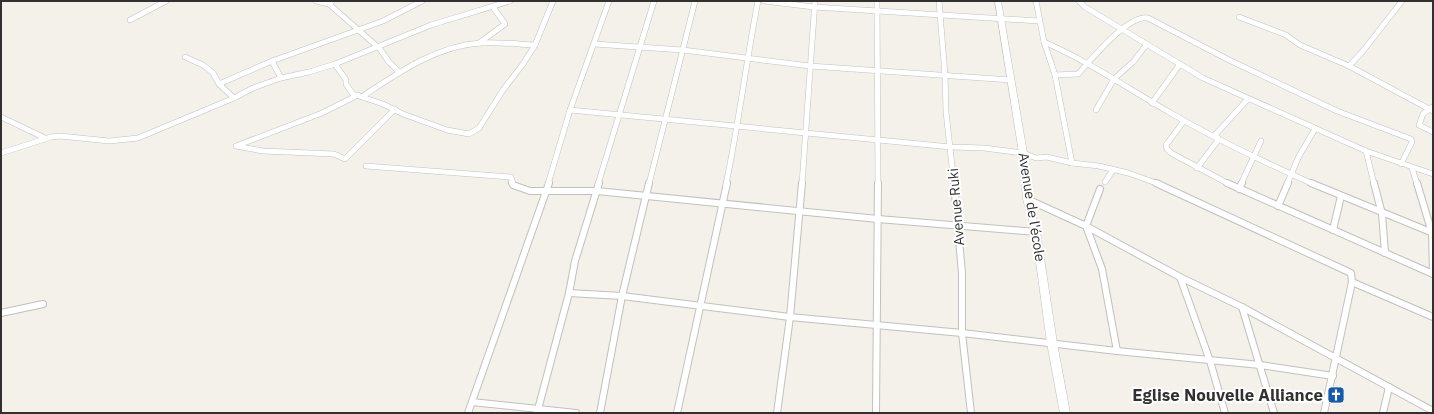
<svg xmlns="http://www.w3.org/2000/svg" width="1434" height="414" viewBox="0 0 1434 414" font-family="'IBM Plex Sans',sans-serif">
  <rect width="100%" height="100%" fill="#f4f1eb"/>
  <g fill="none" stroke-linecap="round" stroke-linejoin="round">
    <g stroke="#c3c0bb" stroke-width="6">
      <g id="minor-far1">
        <polyline points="316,1 329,4"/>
        <polyline points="332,1 329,4 380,49 389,62 399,72"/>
        <polyline points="764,1 814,7 1039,21"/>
        <polyline points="877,1 878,184"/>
        <polyline points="939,1 945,75 946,112 954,184"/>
        <path d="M1036,1L1044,42L1055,75L1078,74C1092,59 1127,15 1148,18L1229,60L1337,111L1411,139L1412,142L1401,164"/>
        <polyline points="1079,1 1085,7 1203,78 1366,151 1433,174"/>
        <polyline points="1402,1 1363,51 1349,66 1433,111"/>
        <polyline points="1239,17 1286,35 1300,45 1349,66"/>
        <polyline points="130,20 166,1"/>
        <path d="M1044,42C1088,61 1127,88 1169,112C1215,139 1264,162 1313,184"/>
        <polyline points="479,43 505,24 493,7"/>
        <polyline points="594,44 683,50 810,66 1011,80"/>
        <polyline points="185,57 203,65 213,73 219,84 234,98"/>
        <polyline points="272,61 281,78"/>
        <polyline points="335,64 346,80 346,84 353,94 383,104 403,114 447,130 469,134 479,128 503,90 523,64 535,45 553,1"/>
        <polyline points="1055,75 1072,163"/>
        <polyline points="219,84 272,61 383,21 422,1"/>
        <polyline points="358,95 322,113 236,146 263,151 334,154 345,159 395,109"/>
        <path d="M363,96C398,73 436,46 480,43C498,42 517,44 535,45"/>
        <polyline points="1152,103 1180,64"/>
        <polyline points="1432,107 1423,114 1419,125 1433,132"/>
        <polyline points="570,110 951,147 984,148 1023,153 1036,158 1047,157 1072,163 1099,166 1128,173 1159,184"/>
        <polyline points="1096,110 1114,79 1133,62 1147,44"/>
        <polyline points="1,117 45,138"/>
        <polyline points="1184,121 1166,145 1167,149 1171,153 1229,184"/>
        <polyline points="1366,151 1374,184"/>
        <polyline points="1,153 51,137 60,136 109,141 138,138 234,98 253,88 281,78 309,72 335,64 431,25 510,1"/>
        <polyline points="366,166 511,177 513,184"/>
        <polyline points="1197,168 1219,139 1215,135 1248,99"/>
        <polyline points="1412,168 1417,184"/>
        <polyline points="1105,182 1113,170"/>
        <polyline points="548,184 570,110 609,1"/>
        <polyline points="598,184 654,1"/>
        <polyline points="649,184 695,1"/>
        <path d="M726,184C739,123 746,62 758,1"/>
        <polyline points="802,184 815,1"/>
        <polyline points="1241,184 1261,141"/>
        <polyline points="1287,184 1299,156 1315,129"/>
      </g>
    </g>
    <g stroke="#c3c0bb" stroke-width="8">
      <g id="minor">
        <polyline points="512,183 513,185 530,191 597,191 878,219 1036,232"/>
        <polyline points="954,183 962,273 962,333 971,413"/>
        <polyline points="1156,183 1351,273 1352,282 1324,413"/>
        <polyline points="1227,183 1433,274"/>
        <polyline points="1311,183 1433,233"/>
        <polyline points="1374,183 1382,214 1385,253"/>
        <polyline points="1417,183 1432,233 1433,274"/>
        <polyline points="1100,189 1086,226 1102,269 1117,351"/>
        <polyline points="1239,189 1242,183"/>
        <polyline points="1027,199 1086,226 1180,277 1242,307 1433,411"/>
        <polyline points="1278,206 1288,183"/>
        <polyline points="1333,230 1341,196"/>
        <polyline points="1180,277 1210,361 1225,413"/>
        <polyline points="1352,282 1433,317"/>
        <polyline points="569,293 622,296 790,317 962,333 1117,351 1260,365 1333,376"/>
        <polyline points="1242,307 1274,413"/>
        <polyline points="1,313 43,304"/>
        <polyline points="472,402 576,413"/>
        <polyline points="468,413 549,183"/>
        <polyline points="537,413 569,293 575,261 599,183"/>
        <polyline points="600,413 622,296 649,183"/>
        <polyline points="677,413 727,183"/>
        <polyline points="777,413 790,317 802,183"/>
        <polyline points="876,413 878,183"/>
        <polyline points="1383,413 1389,387"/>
      </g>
    </g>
    <g stroke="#c3c0bb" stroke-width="1">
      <polygon id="tertiary" points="995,1 1001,1 1027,153 1031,199 1040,232 1057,343 1070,413 1060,413 1047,343 1032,232 1023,199 1019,153"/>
    </g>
    <use href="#minor-far1" stroke="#fff" stroke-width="5"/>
    <use href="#minor" stroke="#fff" stroke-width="6"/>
    <use href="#tertiary" fill="#fff" fill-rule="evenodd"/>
  </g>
  <defs>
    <g id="church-square" transform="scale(0.9)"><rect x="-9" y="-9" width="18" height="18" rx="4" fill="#165bab" stroke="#fff"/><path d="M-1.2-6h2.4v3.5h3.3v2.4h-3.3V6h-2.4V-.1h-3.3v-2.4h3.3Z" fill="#fff"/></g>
  </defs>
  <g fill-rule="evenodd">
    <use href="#church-square" x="1336" y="395"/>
  </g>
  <g text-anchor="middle" stroke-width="4" stroke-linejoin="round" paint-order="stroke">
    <g font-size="14" fill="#32312f" stroke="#fff">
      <text transform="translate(956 207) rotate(-95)" y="5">Avenue Ruki</text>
      <text transform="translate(1032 207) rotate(81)" y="5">Avenue de l'école</text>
    </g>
    <g font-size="17" font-weight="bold" fill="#32312f" stroke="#fff" text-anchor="end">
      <text x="1323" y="401">Eglise Nouvelle Alliance</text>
    </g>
  </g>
  <rect width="1434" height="414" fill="none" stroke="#32312f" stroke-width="4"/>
</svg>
